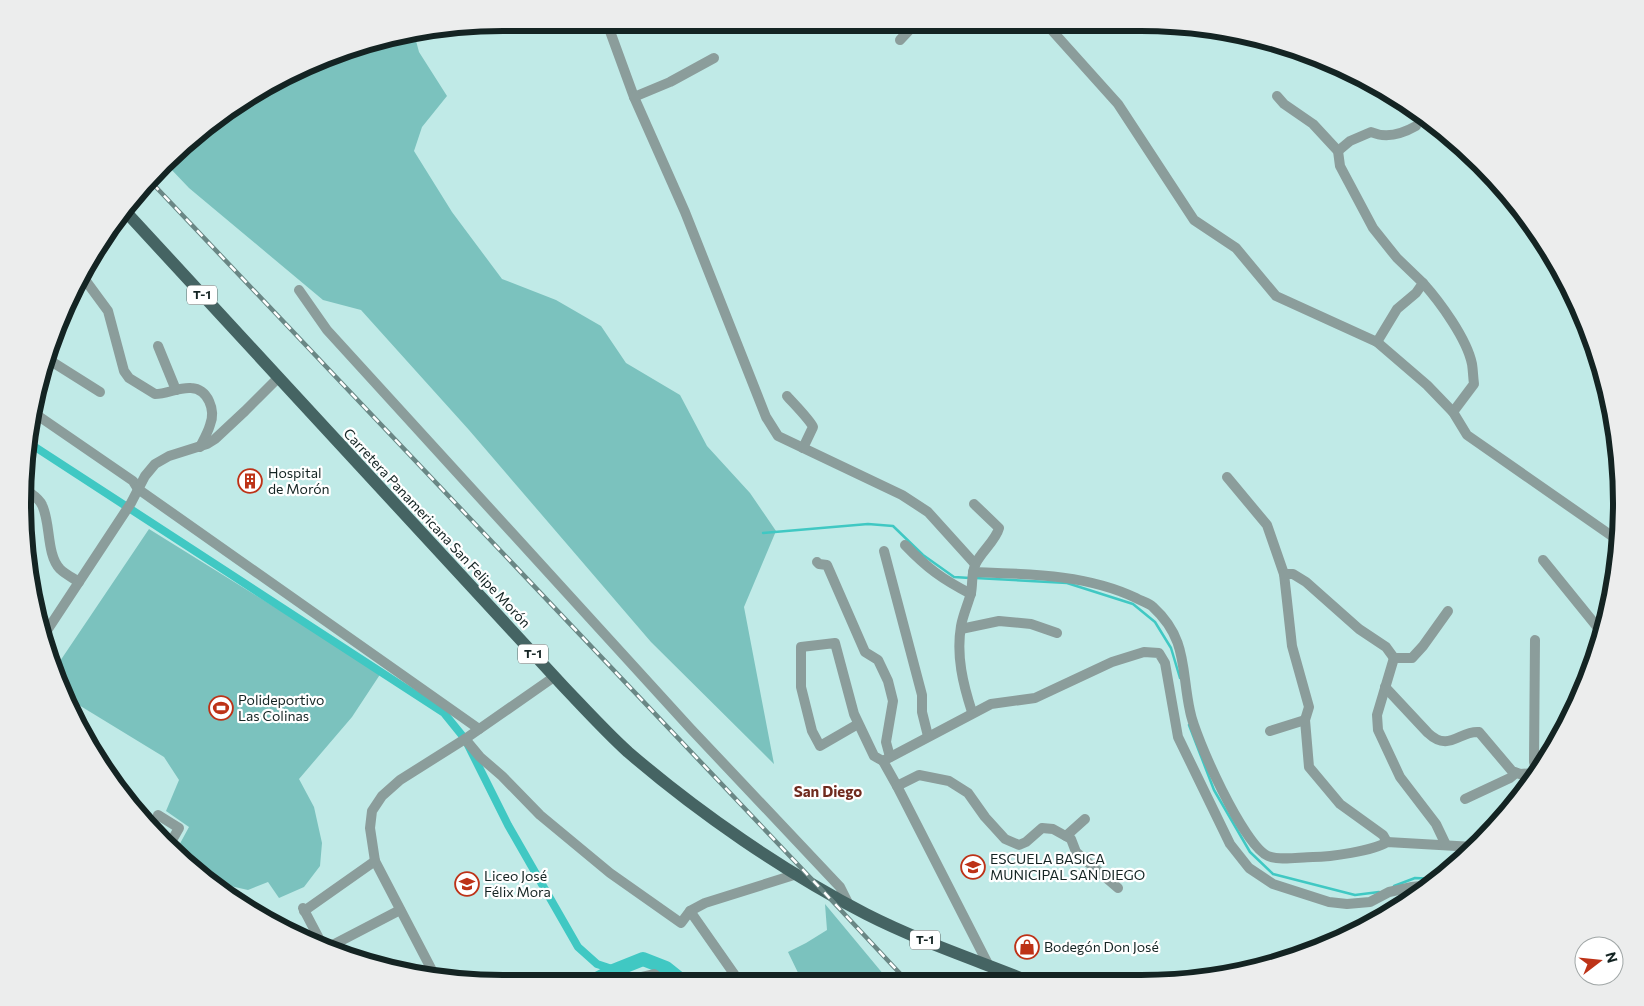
<svg xmlns="http://www.w3.org/2000/svg" width="1644" height="1006" viewBox="0 0 1644 1006" font-family="Commissioner,sans-serif">
  <rect width="100%" height="100%" fill="#c0eae7"/>
  <g fill="#7bc2be">
    <polygon points="415,37 419,52 447,96 422,127 414,151 452,212 502,279 556,300 601,326 626,363 680,395 707,446 750,493 776,531 744,607 774,764 651,642 469,430 361,310 323,300 189,188 169,167 211,122 349,48"/>
    <polygon points="149,529 381,673 352,717 299,779 314,807 322,843 320,866 304,887 279,898 268,882 248,890 217,883 213,886 211,884 177,849 189,827 166,811 179,780 164,757 69,699 54,670"/>
    <polygon points="825,904 889,981 802,981 788,952 806,943 827,930"/>
  </g>
  <g fill="none" stroke-linecap="round" stroke-linejoin="round">
    <g stroke="#40c8c3" stroke-width="2.5">
      <polyline points="763,533 868,524 893,526 923,555 954,577 970,578"/>
      <polyline points="975,578 1067,583 1133,604 1155,622 1171,648 1180,678"/>
      <polyline points="1189,725 1214,790 1250,852 1273,874 1355,895 1379,892"/>
      <polyline points="1394,886 1415,878 1438,879"/>
    </g>
    <polyline stroke="#40c8c3" stroke-width="8" points="32,445 444,713 465,739 508,825 578,947 597,964 615,970"/>
    <polyline stroke="#40c8c3" stroke-width="14" points="595,980 608,973 643,959 666,968 681,980"/>
    <g stroke="#8b9d9b" stroke-width="10">
      <polyline points="607,23 634,97 685,212 766,417 778,436 902,495 928,512 975,564"/>
      <polyline points="1048,26 1118,104 1194,220 1236,248 1276,296 1377,342 1427,385 1453,412 1467,435 1619,541"/>
      <polyline points="900,40 914,25"/>
      <polyline points="1277,96 1284,104 1313,124 1338,151 1340,166 1373,228 1397,258 1423,283 1416,293 1397,309 1377,342"/>
      <polyline points="634,97 670,82 714,58"/>
      <path d="M1338,151L1350,141L1371,132C1387,139 1402,134 1416,126"/>
      <path d="M83,277L108,311L124,371L129,378L155,394C167,394 179,387 191,388C208,389 216,410 210,425C208,432 204,439 200,447"/>
      <path d="M1423,283C1440,302 1467,339 1472,364C1473,370 1473,377 1474,384L1453,412"/>
      <polyline points="299,290 327,330 690,728 840,887 849,905"/>
      <polyline points="158,346 176,390"/>
      <polyline points="46,358 100,392"/>
      <path d="M787,396C793,403 810,420 813,427L803,448"/>
      <polyline points="37,415 133,481 138,489 479,729"/>
      <polyline points="1227,477 1267,525 1284,574 1292,646 1309,707 1305,720 1309,767 1340,804 1383,835 1387,842"/>
      <path d="M25,489C31,494 39,498 42,505C51,523 46,554 60,569C65,574 73,578 79,582"/>
      <path d="M905,545C927,568 942,579 971,594"/>
      <polyline points="884,551 922,695 922,712 928,736"/>
      <polyline points="1543,560 1603,634"/>
      <polyline points="817,562 819,564 827,565 865,652 878,660 888,681 893,701 886,742 890,757"/>
      <path d="M973,572C1028,574 1086,574 1136,598C1141,601 1149,603 1153,607C1188,639 1181,670 1190,711C1195,738 1244,846 1268,856C1280,861 1299,857 1313,857C1330,857 1373,851 1387,842L1474,847"/>
      <polyline points="1284,574 1293,574 1306,582 1359,629 1386,647 1394,658"/>
      <polyline points="961,629 999,621 1031,624 1057,633"/>
      <polyline points="44,635 131,503 145,476 155,464 169,456 207,444 215,439 245,411 278,378"/>
      <polyline points="1535,640 1534,762 1537,772"/>
      <polyline points="1394,658 1377,715 1378,730 1400,777 1436,824 1446,845"/>
      <polyline points="1394,658 1412,658 1423,646 1448,611"/>
      <path d="M1385,687L1428,733C1449,753 1460,730 1479,732L1512,771L1520,774L1536,773"/>
      <path d="M972,712C963,684 956,656 961,626C963,615 968,604 971,593C973,583 971,572 976,563C982,551 996,540 999,528L974,504"/>
      <polyline points="858,724 820,746 812,731 801,687 801,647 835,643 854,714 874,756 883,761"/>
      <polyline points="1270,731 1305,720"/>
      <polyline points="465,739 480,757 502,776 540,815 610,873 681,923 690,911 705,903 797,874"/>
      <polyline points="897,786 883,761 991,704 1035,698 1112,662 1144,652 1159,653 1165,663 1178,737 1230,844 1249,868 1273,884 1329,902 1347,904 1370,902 1389,892 1412,887 1429,885"/>
      <polyline points="1465,799 1510,778 1516,773"/>
      <polyline points="158,815 179,828 171,842"/>
      <polyline points="1066,836 1085,819"/>
      <polyline points="303,908 324,948"/>
      <polyline points="304,911 375,861"/>
      <polyline points="690,911 739,981"/>
      <polyline points="325,949 400,910"/>
      <polyline points="989,966 897,786 919,775 949,781 968,793 985,817 1005,839 1019,845 1026,842 1042,828 1053,829 1071,839 1076,852 1118,888"/>
      <polyline points="436,978 375,861 370,828 372,811 382,796 400,780 465,739 554,677"/>
      <polyline points="628,980 654,974 662,980"/>
    </g>
    <path stroke="#456463" stroke-width="12" d="M126,212L564,687C585,709 606,732 628,752C699,813 783,871 866,914C919,941 976,960 1031,982"/>
    <g stroke="#6a8785" stroke-width="4.5">
      <polyline id="rail" points="153,184 822,890 907,981"/>
    </g>
    <use href="#rail" stroke="#fff" stroke-width="2.5" stroke-dasharray="8" stroke-linecap="butt"/>
  </g>
  <defs>
    <g id="building-ring" transform="scale(1.25)"><circle r="9.5" fill="#fff" stroke="#bd3217" stroke-width="1.5"/><path d="M-4-6H4V6H1V3H-1V6H-4ZM-2.5-4.3h1.7v1.8h-1.7ZM.8-4.3h1.7v1.8H.8ZM-2.5-1h1.7V.8h-1.7ZM.8-1h1.7V.8H.8Z" fill="#bd3217"/></g>
    <g id="stadium-ring" transform="scale(1.25)"><circle r="9.5" fill="#fff" stroke="#bd3217" stroke-width="1.5"/><path d="M0-5a6.5 5 0 1 0 0 10a6.5 5 0 1 0 0-10ZM-3.5-1.8h7v3.6h-7Z" fill="#bd3217"/></g>
    <g id="school-ring" transform="scale(1.25)"><circle r="9.5" fill="#fff" stroke="#bd3217" stroke-width="1.5"/><path d="M0-5L7-2L0 1L-7-2ZM-4 1L0 2.5L4 1V4Q0 6-4 4Z" fill="#bd3217"/></g>
    <g id="shop-ring" transform="scale(1.25)"><circle r="9.5" fill="#fff" stroke="#bd3217" stroke-width="1.5"/><path d="M-5-2.5h2.3a2.7 3.5 0 0 1 5.4 0H5L5.5 6h-11ZM-1.5-2.5h3a1.5 2.3 0 0 0-3 0Z" fill="#bd3217"/></g>
  </defs>
  <g fill-rule="evenodd">
    <use href="#building-ring" x="250" y="481"/>
    <use href="#stadium-ring" x="221" y="708"/>
    <use href="#school-ring" x="973" y="867"/>
    <use href="#school-ring" x="467" y="884"/>
    <use href="#shop-ring" x="1027" y="947"/>
  </g>
  <g text-anchor="middle" stroke-width="4.5" stroke-linejoin="round" paint-order="stroke">
    <g fill="#fff" stroke="#5a6665" stroke-width="1">
      <rect x="187" y="285.5" width="30" height="19" rx="4"/>
      <rect x="518" y="644.5" width="30" height="19" rx="4"/>
      <rect x="910" y="930.5" width="30" height="19" rx="4"/>
    </g>
    <g font-size="12" font-weight="bold" fill="#142423">
      <text x="202" y="299">T-1</text>
      <text x="533" y="658">T-1</text>
      <text x="925" y="944">T-1</text>
    </g>
    <g font-size="14" fill="#142423" stroke="#fff" text-anchor="start">
      <text x="268" y="478">Hospital<tspan x="268" dy="16">de Morón</tspan></text>
      <text x="238" y="705">Polideportivo<tspan x="238" dy="16">Las Colinas</tspan></text>
      <text x="990" y="864">ESCUELA BASICA<tspan x="990" dy="16">MUNICIPAL SAN DIEGO</tspan></text>
      <text x="484" y="881">Liceo José<tspan x="484" dy="16">Félix Mora</tspan></text>
      <text x="1044" y="952">Bodegón Don José</text>
    </g>
    <g font-size="14" fill="#142423" stroke="#fff">
      <text transform="translate(437 528) rotate(47)" y="5">Carretera Panamericana San Felipe Morón</text>
    </g>
    <g font-size="15" font-weight="bold" fill="#6f2b1e" stroke="#fff">
      <text x="828" y="797">San Diego</text>
    </g>
  </g>
  <path d="M0 0H1644V1006H0ZM503 31H1141A472 472 0 0 1 1613 503V503A472 472 0 0 1 1141 975H503A472 472 0 0 1 31 503V503A472 472 0 0 1 503 31Z" fill="#eceded" fill-rule="evenodd"/>
  <path fill="none" stroke="#142423" stroke-width="6" d="M503 31H1141A472 472 0 0 1 1613 503V503A472 472 0 0 1 1141 975H503A472 472 0 0 1 31 503V503A472 472 0 0 1 503 31Z"/>
  <g transform="translate(1599 961) rotate(74)"><circle r="24" fill="#ffffff" stroke="#a1a7a7"/>
  <path d="M0-4L9 19L0 12L-9 19Z" fill="#bd3217"/>
  <text y="-8" font-size="14" font-weight="bold" text-anchor="middle" fill="#142423">N</text>
  </g>
</svg>
